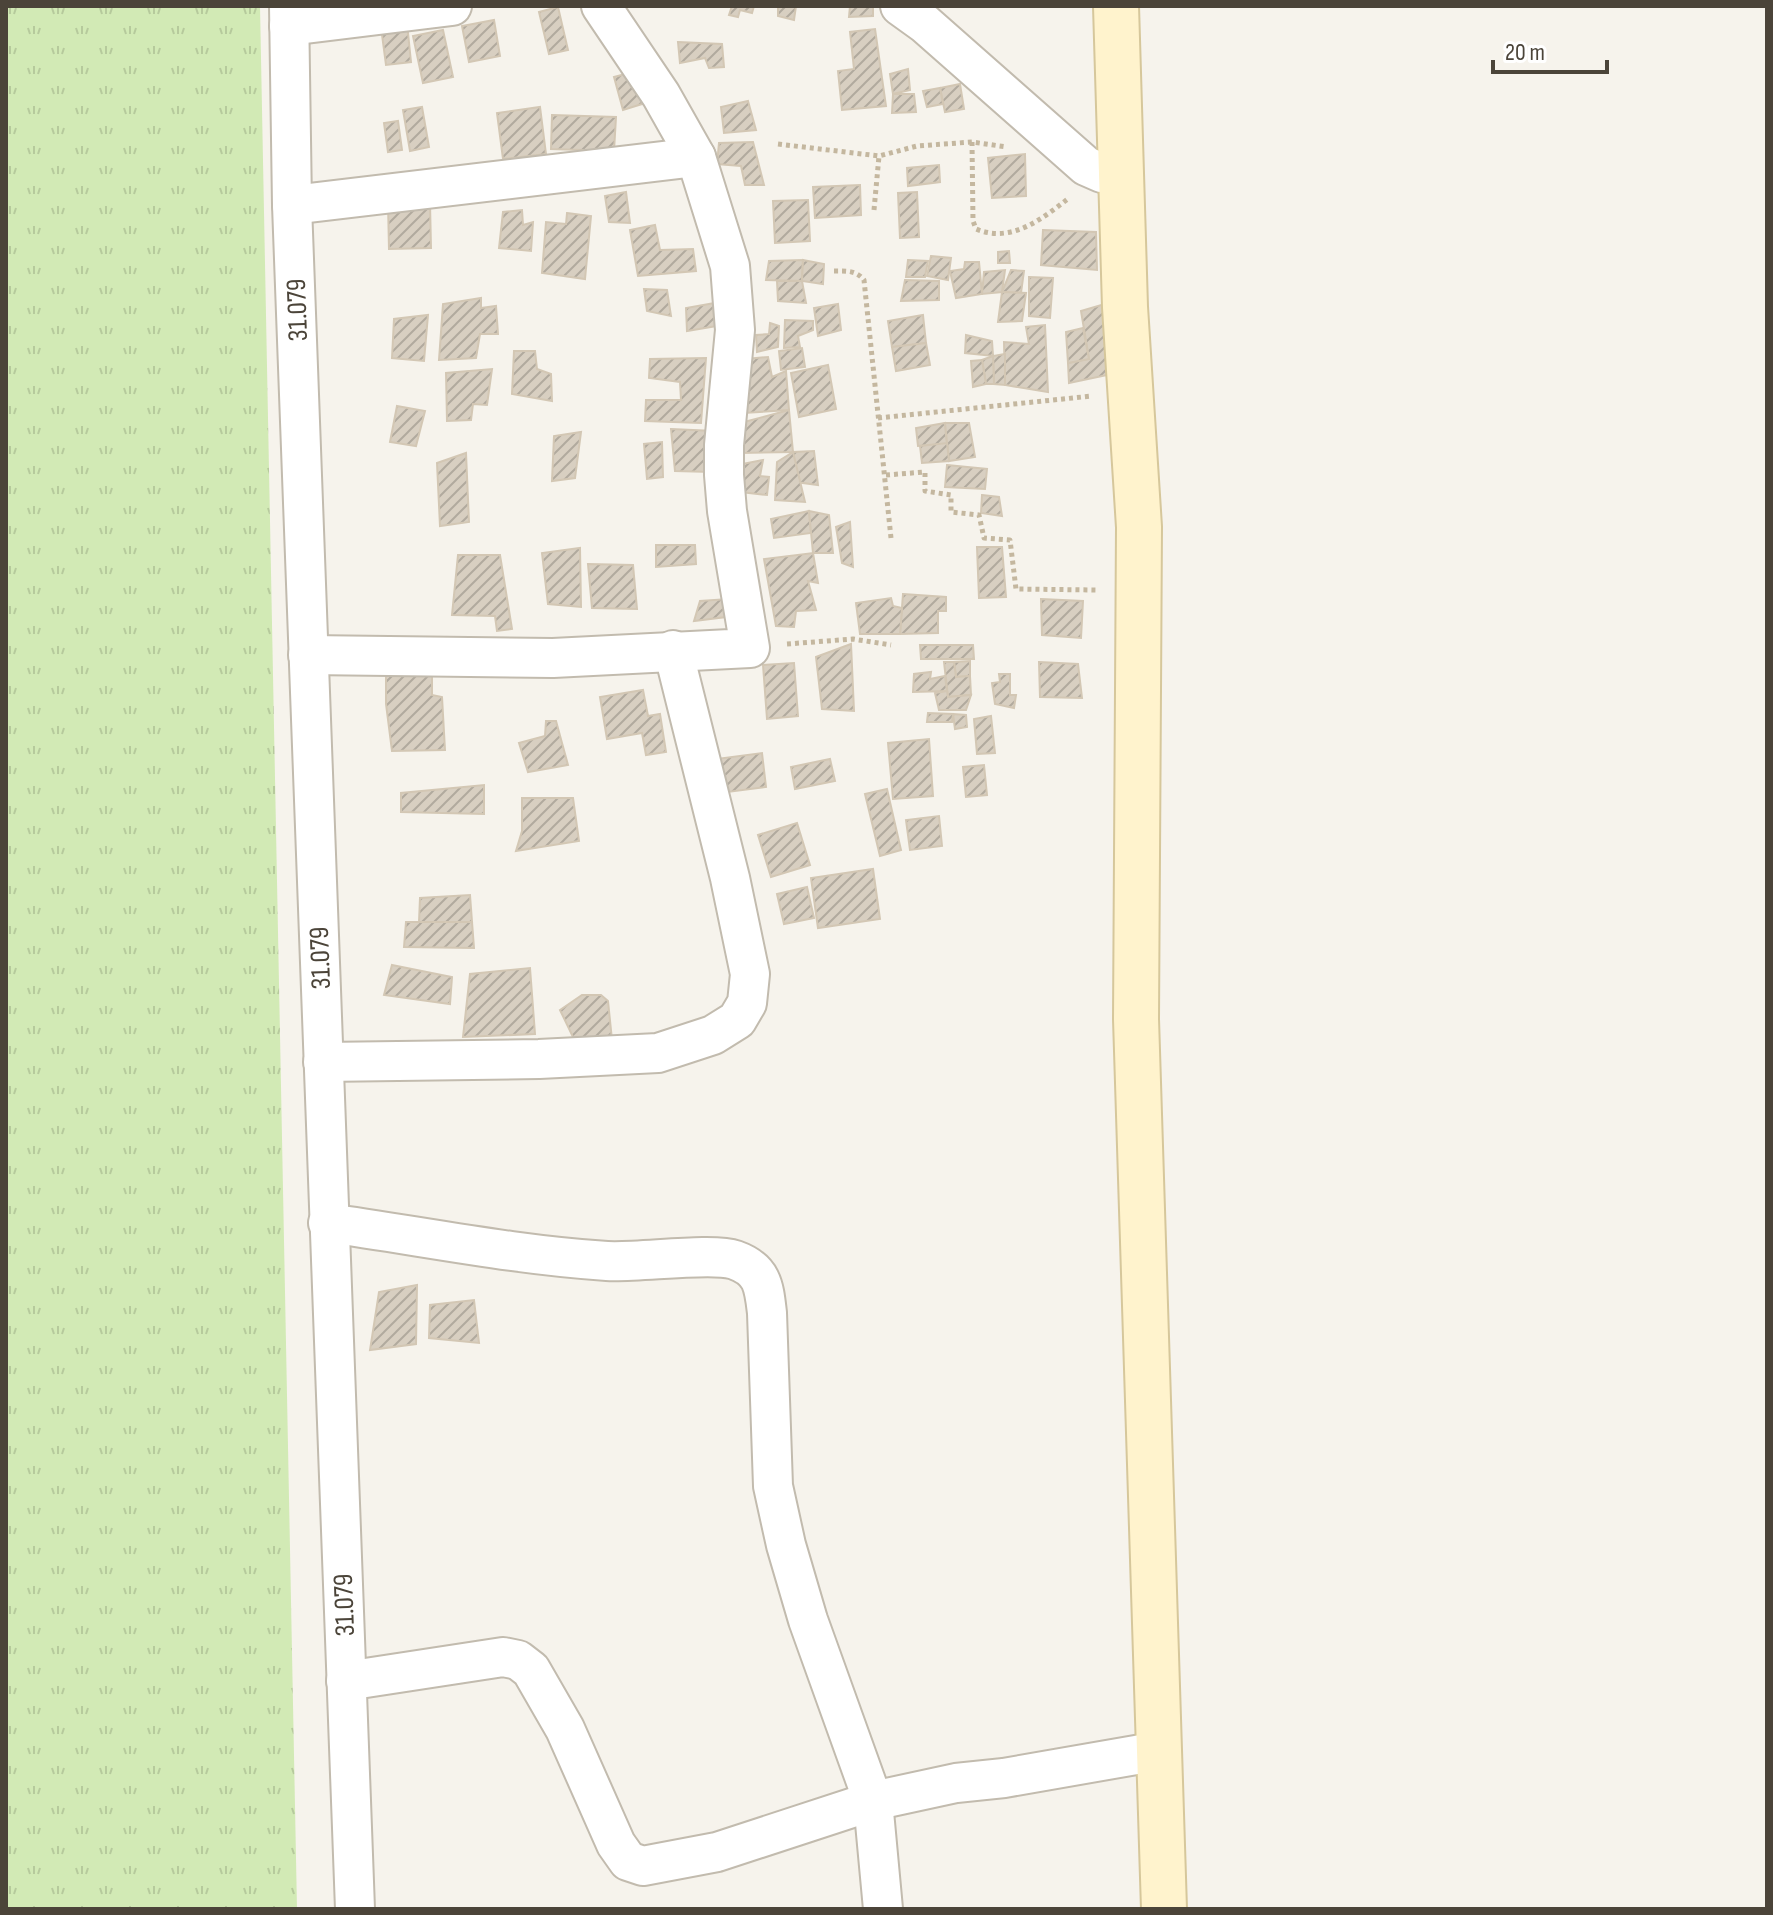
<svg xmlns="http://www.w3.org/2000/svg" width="1773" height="1915" viewBox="0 0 1773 1915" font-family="'Sofia Sans Condensed',sans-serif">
  <defs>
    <pattern id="grass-tufts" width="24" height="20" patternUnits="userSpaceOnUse" patternTransform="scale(2)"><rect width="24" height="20" fill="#d2eab5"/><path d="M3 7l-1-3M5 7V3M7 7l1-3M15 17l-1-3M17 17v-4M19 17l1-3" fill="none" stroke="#b6ca9c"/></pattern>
    <pattern id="building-hatch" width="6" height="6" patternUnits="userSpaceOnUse" patternTransform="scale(2)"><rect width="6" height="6" fill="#d8cfc1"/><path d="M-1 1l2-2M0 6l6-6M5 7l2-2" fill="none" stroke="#b1aa9e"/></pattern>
  </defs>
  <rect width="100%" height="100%" fill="#f6f3ec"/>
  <polygon fill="url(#grass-tufts)" points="6,6 260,6 297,1909 6,1909"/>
  <g fill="url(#building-hatch)" stroke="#d3c7b4" stroke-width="2">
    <polygon points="732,6 754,6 752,13 740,10 738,17 729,15"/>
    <polygon points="778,6 796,6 794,20 778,16"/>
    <polygon points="850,6 873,6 873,16 849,17"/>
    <polygon points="558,7 568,50 549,54 539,12"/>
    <polygon points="494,20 500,56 469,62 462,26"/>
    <polygon points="407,23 411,62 386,65 381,27"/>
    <polygon points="875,29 886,106 842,110 838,71 854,69 850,32"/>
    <polygon points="443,30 453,77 423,83 413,36"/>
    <polygon points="678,42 722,44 724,67 709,68 705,58 680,63"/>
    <polygon points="908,69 910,90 893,94 890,74"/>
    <polygon points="633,72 642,104 623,110 614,77"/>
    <polygon points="960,84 964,109 945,112 940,88"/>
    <polygon points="940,88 943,104 927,107 923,91"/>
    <polygon points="893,94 914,94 916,112 892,113"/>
    <polygon points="748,101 756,130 724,133 721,107"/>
    <polygon points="422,107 429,147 410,151 403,110"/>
    <polygon points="540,107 546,154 503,159 497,113"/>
    <polygon points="552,115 616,117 614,151 551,149"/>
    <polygon points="398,121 402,150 388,152 384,123"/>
    <polygon points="753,142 764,185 745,185 741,166 717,164 719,143"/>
    <polygon points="1025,154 1026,196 992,198 988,158"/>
    <polygon points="939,165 940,182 908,186 907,168"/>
    <polygon points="860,185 861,215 815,218 813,187"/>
    <polygon points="626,192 630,223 609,222 605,196"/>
    <polygon points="917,192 919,237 900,238 898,193"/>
    <polygon points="808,200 810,241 775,243 773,201"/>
    <polygon points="388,203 430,203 431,248 389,249"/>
    <polygon points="522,210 523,225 533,222 531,251 499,248 503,212"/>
    <polygon points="567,213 591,216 585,279 542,273 546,222 566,224"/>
    <polygon points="655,225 660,250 693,249 696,271 638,276 630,230"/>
    <polygon points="1043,230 1096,232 1097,270 1041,265"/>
    <polygon points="1009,251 1010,263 998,263 998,252"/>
    <polygon points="931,256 951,258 948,280 927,276"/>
    <polygon points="803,260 802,281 766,280 769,261"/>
    <polygon points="803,260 824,264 823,284 802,281"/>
    <polygon points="908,260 928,261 925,277 906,277"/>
    <polygon points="965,262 979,262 982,294 956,298 950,271 964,269"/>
    <polygon points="1005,270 1002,292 982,294 984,272"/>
    <polygon points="1011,270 1024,271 1021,293 1002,292"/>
    <polygon points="1029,277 1053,278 1050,318 1029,316"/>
    <polygon points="905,280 939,281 939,300 901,301"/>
    <polygon points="777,281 802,281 806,303 778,301"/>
    <polygon points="644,289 667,290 671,316 647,311"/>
    <polygon points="1002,292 1026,293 1022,321 998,322"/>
    <polygon points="481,298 481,308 496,306 498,334 480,334 476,358 439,360 443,304"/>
    <polygon points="726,301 729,324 687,331 686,308"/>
    <polygon points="1108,303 1112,374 1069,383 1068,363 1089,359 1081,311"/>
    <polygon points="838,304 841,330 818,336 814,308"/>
    <polygon points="428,315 424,361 392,358 394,319"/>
    <polygon points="923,315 926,343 892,347 888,321"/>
    <polygon points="785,320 813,321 813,330 798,336 800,347 784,348"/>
    <polygon points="770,323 779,326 778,347 757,352 756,335 769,334"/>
    <polygon points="1045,325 1048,392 1005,385 1004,342 1029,344 1026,327"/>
    <polygon points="1083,328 1089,359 1068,363 1066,332"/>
    <polygon points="966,335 992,341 993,356 965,353"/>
    <polygon points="926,343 930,365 896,371 892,347"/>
    <polygon points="802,348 805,367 781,370 779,351"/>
    <polygon points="514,351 535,351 537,369 551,374 552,401 512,394"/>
    <polygon points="1005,354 1005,385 994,384 993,356"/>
    <polygon points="993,356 994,384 986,384 982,360"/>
    <polygon points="768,357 772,377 786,371 789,410 744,413 746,359"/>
    <polygon points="706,358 701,423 645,421 646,400 681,400 680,382 649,378 650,359"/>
    <polygon points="982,360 986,384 973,387 971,361"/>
    <polygon points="828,365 836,409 799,417 791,373"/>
    <polygon points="492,369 487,405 473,404 471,420 447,421 446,373"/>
    <polygon points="397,406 425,411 416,446 390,442"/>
    <polygon points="789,410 793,452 742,453 744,422"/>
    <polygon points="945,423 947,444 918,446 916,428"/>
    <polygon points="945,423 969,423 975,457 949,461"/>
    <polygon points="671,429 714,431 712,472 675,471"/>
    <polygon points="581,432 575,478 552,481 554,436"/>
    <polygon points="662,442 663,477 647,479 644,444"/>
    <polygon points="947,443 949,461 922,463 920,446"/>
    <polygon points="814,451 818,485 796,482 793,452"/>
    <polygon points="793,452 805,502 775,500 777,462"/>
    <polygon points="466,453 469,522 440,526 437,463"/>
    <polygon points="763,460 760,476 769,477 767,495 741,492 742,464"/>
    <polygon points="947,465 987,469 985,489 945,487"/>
    <polygon points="982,495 999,497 1002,516 981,513"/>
    <polygon points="809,511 811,533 774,538 771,519"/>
    <polygon points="809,511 829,515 833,553 813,553"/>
    <polygon points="850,522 853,567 842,563 836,527"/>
    <polygon points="656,545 695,545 696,564 656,567"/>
    <polygon points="977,547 1002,547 1006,597 979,598"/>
    <polygon points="580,548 581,607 548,604 542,553"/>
    <polygon points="813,553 818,583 808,581 816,610 796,611 794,627 776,626 764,559"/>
    <polygon points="458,555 500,555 512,629 497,631 495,616 452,615"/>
    <polygon points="588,564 633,565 637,609 592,608"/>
    <polygon points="903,594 946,597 946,611 938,611 938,633 900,634"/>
    <polygon points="891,598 893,606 902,608 900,634 860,634 856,603"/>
    <polygon points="728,599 726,617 694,621 700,601"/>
    <polygon points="1041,599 1083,601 1081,638 1042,635"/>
    <polygon points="851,644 854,711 822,709 816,657"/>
    <polygon points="920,645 973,645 974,659 921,659"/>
    <polygon points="970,661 970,676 956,677 954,662"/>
    <polygon points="944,662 954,662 956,677 970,676 971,695 948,697"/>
    <polygon points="1039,662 1078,664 1082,698 1040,697"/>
    <polygon points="794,663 798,716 767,719 763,665"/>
    <polygon points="386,671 432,672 432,695 442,697 445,750 392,751 386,704"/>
    <polygon points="931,672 930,679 945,676 947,691 913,692 914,674"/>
    <polygon points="999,674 1010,674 1010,695 1016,695 1014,708 995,704 992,683 1000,682"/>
    <polygon points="643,690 648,716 660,714 666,752 646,755 642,733 607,739 600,697"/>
    <polygon points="947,691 948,697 971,695 966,710 939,710 935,693"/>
    <polygon points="928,713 953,714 952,722 927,722"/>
    <polygon points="953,714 966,715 967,727 955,729"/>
    <polygon points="991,716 995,753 977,754 974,719"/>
    <polygon points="546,721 556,721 568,765 528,772 519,743 545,736"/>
    <polygon points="929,739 933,796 893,799 888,743"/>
    <polygon points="762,753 766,787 720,793 716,759"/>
    <polygon points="830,759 835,781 795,789 791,767"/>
    <polygon points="984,765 987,795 966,797 963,767"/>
    <polygon points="484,785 484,814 401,812 401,793"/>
    <polygon points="887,789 901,850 880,856 865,794"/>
    <polygon points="522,798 573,798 579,841 516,851 522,831"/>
    <polygon points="939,816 942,846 910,850 906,820"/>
    <polygon points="797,823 810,865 771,877 758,835"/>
    <polygon points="873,869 880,919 818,928 811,878"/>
    <polygon points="807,887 814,918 784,924 777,894"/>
    <polygon points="470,895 472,922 419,922 420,898"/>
    <polygon points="406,922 472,922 474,948 404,947"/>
    <polygon points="392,965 452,977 450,1004 384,995"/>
    <polygon points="530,968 535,1034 463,1037 470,974"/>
    <polygon points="582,995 601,995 608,1001 612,1040 573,1037 560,1010"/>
    <polygon points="417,1285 416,1344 370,1350 379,1292"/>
    <polygon points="474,1300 479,1343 429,1338 430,1305"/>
  </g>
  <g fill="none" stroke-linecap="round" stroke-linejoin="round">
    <g stroke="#c2bbae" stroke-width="42">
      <g id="street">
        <polyline points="289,6 292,205 355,1909"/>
        <polyline points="900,6 925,24 1086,166 1102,173 1123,171"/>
        <polyline points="289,26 452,6"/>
        <polyline points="292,205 696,157"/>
        <polyline points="308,655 553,658 750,648 727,511 724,475 724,445 735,330 730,266 696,157 661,95 601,6"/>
        <polyline points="323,1062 539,1059 658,1053 713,1035 737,1020 747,1003 750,974 730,878 673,650"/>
        <path d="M328,1223C421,1236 514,1255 607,1261C638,1263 712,1252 735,1260C763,1270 764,1287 767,1313L773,1486L786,1545L808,1620L873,1801L883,1909"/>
        <polyline points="346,1681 503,1657 518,1660 531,1670 565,1729 616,1844 628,1861 643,1866 717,1852 873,1801 956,1783 1004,1778 1159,1751"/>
      </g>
    </g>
    <g stroke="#d6c79b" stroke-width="48">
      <polyline id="secondary" points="1116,6 1125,307 1139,527 1136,1019 1164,1909"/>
    </g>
    <g stroke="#c4b79f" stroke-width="5" stroke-dasharray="4 4" stroke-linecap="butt">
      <path d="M972,142L973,221L976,229C1012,244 1043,218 1069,198"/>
      <polyline points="778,144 879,156 917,146 972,142 1007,147"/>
      <polyline points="874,210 879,156"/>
      <path d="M834,271C846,271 856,270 864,280L891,538"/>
      <polyline points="878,418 1092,396"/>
      <polyline points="886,475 925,472 925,491 951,495 951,512 979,515 984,538 1010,540 1016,589 1097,590"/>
      <polyline points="787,644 853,639 891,645"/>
    </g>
    <use href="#street" stroke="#fff" stroke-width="38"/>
    <use href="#secondary" stroke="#fff3cd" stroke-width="44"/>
  </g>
  <g text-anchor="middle" stroke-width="7" stroke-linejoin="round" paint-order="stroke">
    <g font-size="28" fill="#4b4439" stroke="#fff">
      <text transform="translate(296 310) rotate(-92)" y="10">31.079</text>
      <text transform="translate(319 958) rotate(-92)" y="10">31.079</text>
      <text transform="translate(343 1605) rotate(-92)" y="10">31.079</text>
    </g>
  </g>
  <rect width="1773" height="1915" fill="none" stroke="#4b4439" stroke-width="16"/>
  <path d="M1493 60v12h114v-12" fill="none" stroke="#4b4439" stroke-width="4"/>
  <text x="1505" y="60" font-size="24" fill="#4b4439" stroke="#ffffff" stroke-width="6" paint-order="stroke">20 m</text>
</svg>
